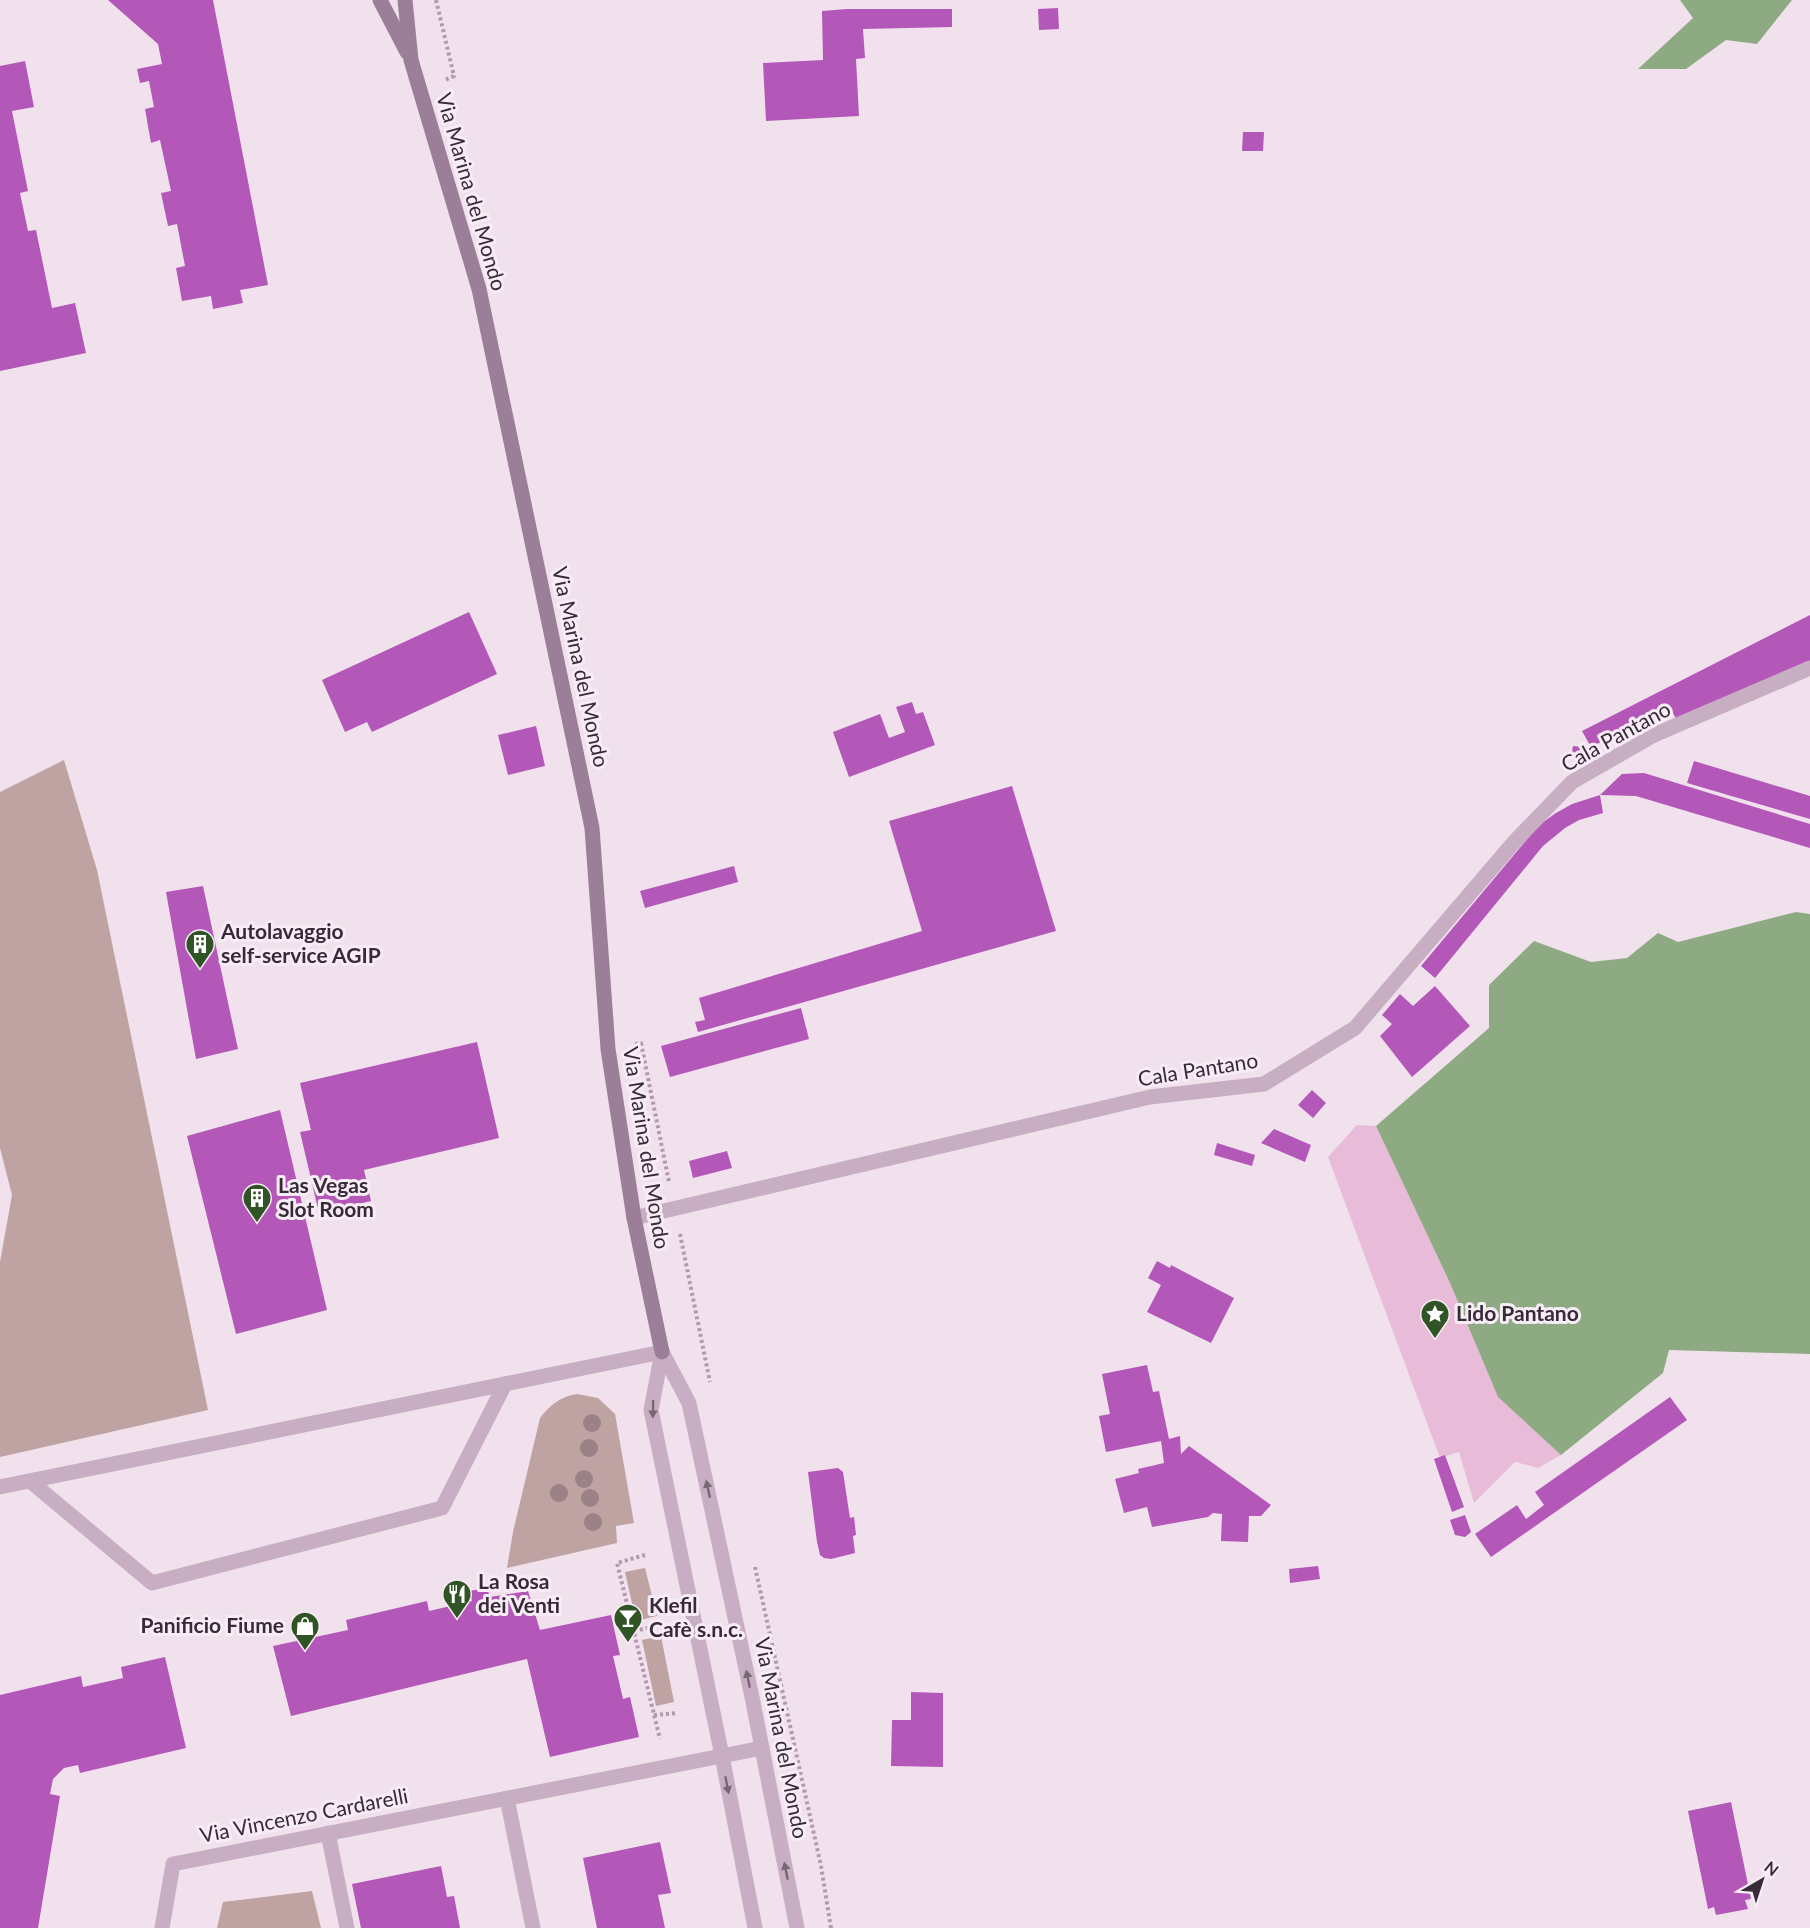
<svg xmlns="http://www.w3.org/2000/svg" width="1810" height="1928" viewBox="0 0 1810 1928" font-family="Lato,sans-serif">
  <rect width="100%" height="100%" fill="#f1e1ed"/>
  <g fill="#bea3a2">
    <polygon points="64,760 97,870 208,1410 0,1457 0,1262 12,1195 0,1148 0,792"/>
    <path d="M577,1394L598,1398L615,1414L634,1523L616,1526L617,1543L507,1568L513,1532L540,1418C551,1404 560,1397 577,1394Z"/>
    <polygon points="645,1568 657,1616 636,1621 625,1572"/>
    <polygon points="661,1636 674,1702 656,1706 642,1640"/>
    <polygon points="312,1891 321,1928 217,1928 223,1902"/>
  </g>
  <polygon fill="#e8bcd8" points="1357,1125 1376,1126 1450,1283 1498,1397 1561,1455 1538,1468 1515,1462 1474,1503 1459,1452 1440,1458 1328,1157"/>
  <g fill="#8daa83">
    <polygon points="1680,0 1792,0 1757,44 1726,40 1686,69 1638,69 1693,18"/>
    <polygon points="1796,912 1810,914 1810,1354 1669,1350 1663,1373 1561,1455 1498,1397 1450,1283 1376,1126 1489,1028 1489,985 1534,941 1591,962 1627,958 1658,933 1678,942"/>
  </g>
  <g fill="#b357b8">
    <polygon points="108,0 213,0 268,285 240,290 243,303 213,309 211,296 182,301 176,268 185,266 177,224 168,226 161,193 171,191 160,140 151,143 145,109 154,107 149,81 140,83 137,69 162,64 158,44"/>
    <polygon points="1058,8 1059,29 1039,30 1038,9"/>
    <polygon points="847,9 952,9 952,27 863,29 865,58 856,59 859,116 766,121 763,63 823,60 822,11"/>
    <polygon points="25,61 34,107 12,111 28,191 20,193 28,231 36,230 52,308 75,303 86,353 0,371 0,66"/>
    <polygon points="1243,132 1264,132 1263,151 1242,151"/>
    <polygon points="469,612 497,674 372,732 367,722 345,732 322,680"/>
    <polygon points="1810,615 1810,663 1681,729 1670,707 1591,747 1582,731"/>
    <polygon points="912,702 916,714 923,712 935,745 849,777 833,732 880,714 889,738 905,732 896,707"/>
    <polygon points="536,726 545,766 508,775 498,735"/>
    <polygon points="1573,746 1591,748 1590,760 1571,758"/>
    <polygon points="1694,761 1810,796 1810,819 1687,783"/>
    <polygon points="1644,773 1810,824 1810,848 1636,796 1600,795 1603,813 1579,820 1565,828 1543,846 1435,978 1421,966 1539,825 1556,813 1572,804 1600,795 1622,774"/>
    <polygon points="1012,786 1056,931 698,1032 695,1022 705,1020 699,998 922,931 889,821"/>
    <polygon points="734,866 738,882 645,908 640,891"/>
    <polygon points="203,886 238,1049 196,1059 166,892"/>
    <polygon points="1435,986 1470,1026 1412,1077 1380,1036 1392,1024 1382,1015 1400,994 1413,1006"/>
    <polygon points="801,1008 809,1039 670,1077 661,1046"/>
    <polygon points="477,1042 499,1138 364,1170 371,1201 319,1213 300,1132 311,1130 300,1083"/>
    <polygon points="1312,1090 1326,1103 1313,1118 1298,1105"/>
    <polygon points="280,1110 327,1310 236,1334 187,1136"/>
    <polygon points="1274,1129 1311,1145 1305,1162 1261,1143"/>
    <polygon points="1217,1143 1255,1155 1252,1166 1214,1155"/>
    <polygon points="727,1151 732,1168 693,1178 689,1161"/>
    <polygon points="1157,1261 1170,1268 1171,1265 1234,1298 1211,1343 1147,1312 1161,1285 1148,1278"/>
    <polygon points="1147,1365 1153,1392 1159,1391 1169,1439 1180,1436 1181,1454 1189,1446 1271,1505 1261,1516 1249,1516 1248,1542 1221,1541 1222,1514 1213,1513 1208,1517 1152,1527 1147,1507 1124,1513 1115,1479 1139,1473 1138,1469 1164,1463 1161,1441 1106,1452 1099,1416 1110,1414 1102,1374"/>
    <polygon points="1670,1397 1687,1420 1491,1557 1475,1534 1517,1505 1526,1519 1544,1505 1535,1492"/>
    <polygon points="1445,1455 1464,1507 1452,1512 1434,1459"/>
    <polygon points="838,1468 843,1472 850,1518 854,1517 856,1535 853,1536 855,1553 831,1559 824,1558 820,1555 817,1542 808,1472"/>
    <polygon points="1465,1515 1471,1532 1465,1537 1455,1535 1450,1520"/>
    <polygon points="1318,1566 1320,1579 1290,1583 1289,1569"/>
    <polygon points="487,1588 490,1597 528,1591 540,1630 611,1615 620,1655 613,1656 623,1699 630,1697 639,1737 550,1757 527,1659 291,1716 273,1646 348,1630 346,1620 427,1601 429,1611 472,1601 469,1591"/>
    <polygon points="165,1657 186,1748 80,1773 78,1765 64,1768 53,1779 50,1794 60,1796 38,1928 0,1928 0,1695 81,1676 83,1687 123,1678 121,1667"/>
    <polygon points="911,1692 943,1693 943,1767 891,1766 892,1720 911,1720"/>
    <polygon points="1731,1802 1751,1899 1745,1900 1748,1909 1716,1915 1714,1907 1708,1909 1688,1811"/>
    <polygon points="660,1842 671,1893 658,1895 665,1928 597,1928 583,1858"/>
    <polygon points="441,1866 447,1897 454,1896 460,1928 361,1928 352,1884"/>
  </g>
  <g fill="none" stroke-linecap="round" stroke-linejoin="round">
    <g stroke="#b398b0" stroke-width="4" stroke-dasharray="3 3" stroke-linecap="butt">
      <polyline points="436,0 454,76 445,80"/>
      <polyline points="635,1044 641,1043 669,1182"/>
      <polyline points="680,1234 710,1382"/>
      <polyline points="645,1555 617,1563 660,1739"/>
      <polyline points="755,1567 821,1866 831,1928"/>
      <polyline points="634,1631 661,1625"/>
      <polyline points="654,1715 677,1713"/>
    </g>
    <polyline stroke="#c8aec3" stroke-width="15" points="30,1481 152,1583 442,1508 505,1384"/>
    <g stroke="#c8aec3" stroke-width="15">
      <polyline points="634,1218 1150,1097 1264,1084 1355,1028 1515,841 1572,782 1654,735 1810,668"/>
      <polyline points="662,1352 689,1403 752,1697 797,1928"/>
      <polyline points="662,1352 651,1410 722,1756 755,1928"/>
      <polyline points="0,1487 662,1352"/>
      <polyline points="507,1798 533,1928"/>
      <polyline points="328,1833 347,1928"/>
      <polyline points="162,1928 173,1864 762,1748"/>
    </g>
    <g stroke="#9b7f99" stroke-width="15">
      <polyline points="380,0 407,52"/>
      <polyline points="405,0 411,60 479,289 592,828 608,1049 634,1218 662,1352"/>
    </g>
  </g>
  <g fill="#9a8286">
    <circle cx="592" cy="1423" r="9"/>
    <circle cx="589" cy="1448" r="9"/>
    <circle cx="584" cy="1479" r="9"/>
    <circle cx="559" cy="1493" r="9"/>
    <circle cx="590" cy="1498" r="9"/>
    <circle cx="593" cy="1522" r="9"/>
  </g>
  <defs><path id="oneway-solid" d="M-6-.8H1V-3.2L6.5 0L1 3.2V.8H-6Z" transform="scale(1.5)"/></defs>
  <g fill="#786676">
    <use href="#oneway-solid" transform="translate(653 1409) rotate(91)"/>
    <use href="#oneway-solid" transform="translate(708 1489) rotate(-102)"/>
    <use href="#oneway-solid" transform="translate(748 1679) rotate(-102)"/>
    <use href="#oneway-solid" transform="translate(727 1785) rotate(79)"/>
    <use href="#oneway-solid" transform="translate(786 1871) rotate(-101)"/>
  </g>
  <defs>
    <g id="building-pin" transform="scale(1.5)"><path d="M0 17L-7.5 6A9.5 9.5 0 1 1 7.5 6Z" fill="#305425" stroke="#f8edf6"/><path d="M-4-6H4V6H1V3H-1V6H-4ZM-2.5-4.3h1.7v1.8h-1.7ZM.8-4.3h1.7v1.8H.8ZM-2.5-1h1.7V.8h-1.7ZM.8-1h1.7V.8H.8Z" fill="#fff"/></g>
    <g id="sight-pin" transform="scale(1.5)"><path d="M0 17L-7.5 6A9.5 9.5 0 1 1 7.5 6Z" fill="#305425" stroke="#f8edf6"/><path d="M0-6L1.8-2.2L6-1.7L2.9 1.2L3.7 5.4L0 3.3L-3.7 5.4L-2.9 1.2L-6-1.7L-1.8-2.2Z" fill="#fff"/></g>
    <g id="restaurant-pin" transform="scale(1.5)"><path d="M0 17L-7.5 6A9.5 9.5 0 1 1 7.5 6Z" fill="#305425" stroke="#f8edf6"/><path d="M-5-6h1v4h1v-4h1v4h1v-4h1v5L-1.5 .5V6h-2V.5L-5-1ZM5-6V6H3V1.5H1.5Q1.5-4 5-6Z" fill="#fff"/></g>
    <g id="bar-pin" transform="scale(1.5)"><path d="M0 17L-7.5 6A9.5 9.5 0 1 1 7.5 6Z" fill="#305425" stroke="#f8edf6"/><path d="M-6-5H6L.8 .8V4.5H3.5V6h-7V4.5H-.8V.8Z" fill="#fff"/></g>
    <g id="shop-pin" transform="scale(1.5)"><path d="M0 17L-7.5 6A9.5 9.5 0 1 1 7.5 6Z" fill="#305425" stroke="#f8edf6"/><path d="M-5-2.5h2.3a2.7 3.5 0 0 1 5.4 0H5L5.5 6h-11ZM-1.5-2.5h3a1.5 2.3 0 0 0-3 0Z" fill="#fff"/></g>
  </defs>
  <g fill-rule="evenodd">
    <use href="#building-pin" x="200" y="944"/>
    <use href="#building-pin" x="257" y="1198"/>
    <use href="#sight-pin" x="1435" y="1314"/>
    <use href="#restaurant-pin" x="457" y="1594"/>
    <use href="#bar-pin" x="628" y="1618"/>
    <use href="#shop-pin" x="305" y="1626"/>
  </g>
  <g text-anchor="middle" stroke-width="6" stroke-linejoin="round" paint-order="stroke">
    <g font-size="21" fill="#372b37" stroke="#f8edf6">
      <text transform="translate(471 192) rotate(74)" y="7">Via Marina del Mondo</text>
      <text transform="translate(580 667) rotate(78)" y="7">Via Marina del Mondo</text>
      <text transform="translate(1616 737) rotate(-29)" y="7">Cala Pantano</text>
      <text transform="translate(1198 1070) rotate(-9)" y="7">Cala Pantano</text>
      <text transform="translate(646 1148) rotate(81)" y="7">Via Marina del Mondo</text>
      <text transform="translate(781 1738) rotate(79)" y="7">Via Marina del Mondo</text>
      <text transform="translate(304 1816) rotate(-11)" y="7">Via Vincenzo Cardarelli</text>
    </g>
    <g font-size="21" font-weight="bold" fill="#372b37" stroke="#f8edf6" text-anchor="start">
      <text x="221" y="939">Autolavaggio<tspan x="221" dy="24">self-service AGIP</tspan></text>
      <text x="278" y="1193">Las Vegas<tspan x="278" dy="24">Slot Room</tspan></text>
      <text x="1456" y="1321">Lido Pantano</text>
      <text x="478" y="1589">La Rosa<tspan x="478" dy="24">dei Venti</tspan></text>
      <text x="649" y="1613">Klefil<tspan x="649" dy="24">Cafè s.n.c.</tspan></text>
      <text x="284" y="1633" text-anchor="end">Panificio Fiume</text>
    </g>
  </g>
  <g transform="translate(1762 1880) rotate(39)" stroke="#f8edf6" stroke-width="4.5" paint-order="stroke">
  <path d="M0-4.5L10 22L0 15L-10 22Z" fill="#372b37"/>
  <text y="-9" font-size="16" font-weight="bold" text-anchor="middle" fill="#372b37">N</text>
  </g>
</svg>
